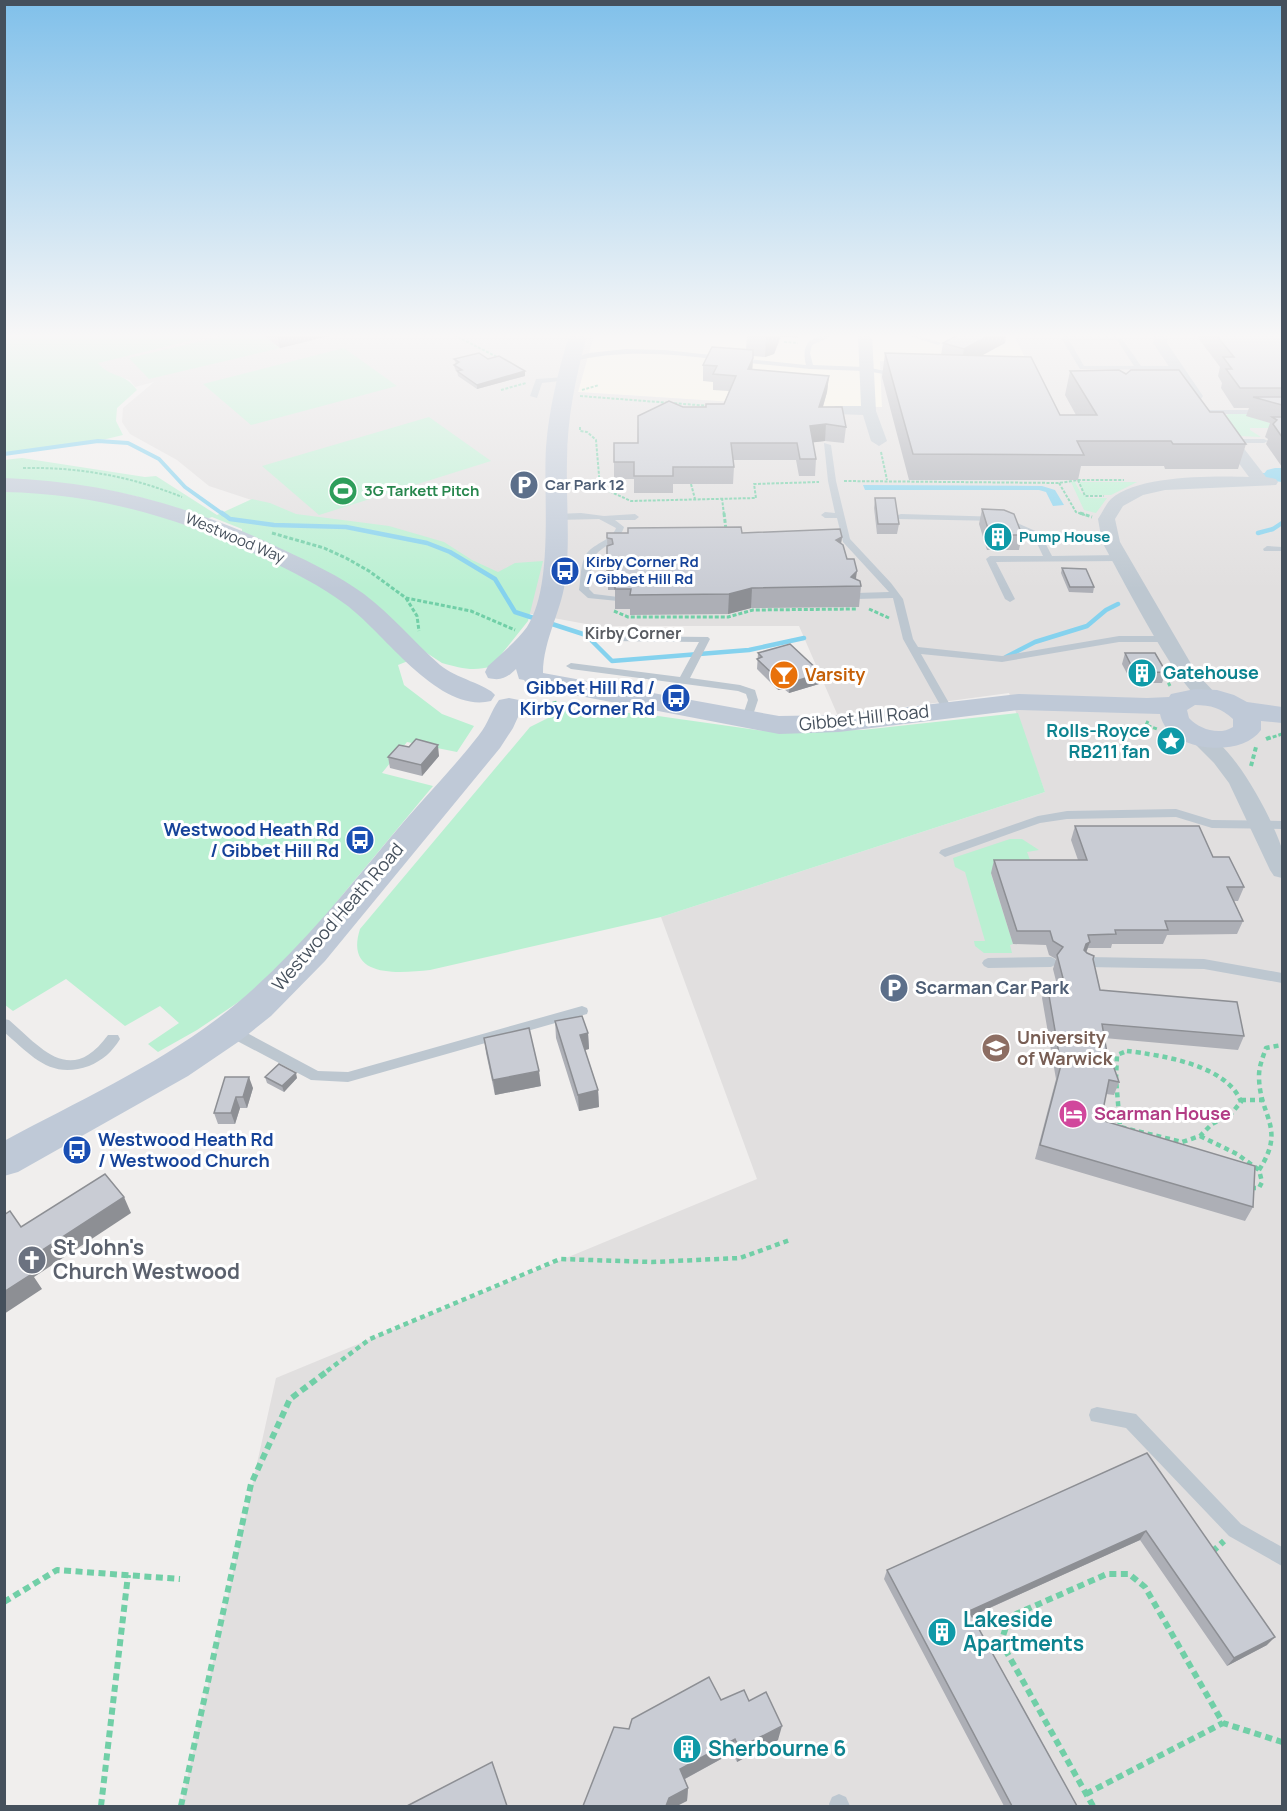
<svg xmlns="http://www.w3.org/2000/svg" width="1287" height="1811" viewBox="0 0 1287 1811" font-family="Manrope,sans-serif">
  <rect width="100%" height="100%" fill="#f0eeed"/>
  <polygon fill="#fcf7e6" points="594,335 1014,335 1030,368 880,362 882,407 829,406 824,408 578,392"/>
  <polygon fill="#e1dfdf" points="34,335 594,335 578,392 824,408 828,406 882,407 880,361 1030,368 1014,335 1282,335 1282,1806 181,1806 276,1378 757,1179 661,917 1045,792 1009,693 838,716 799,626 597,626 526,613 312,520 209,486 177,460 130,434 122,422 123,408 154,382 135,387 130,380 107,373"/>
  <g fill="#baf0d2">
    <path d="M5,335H214L98,363C111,379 123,371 137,390L117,408L116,421L123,435L98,441L5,454Z"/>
    <polygon points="227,335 263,335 280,348 149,379 129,358"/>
    <polygon points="344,348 397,386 251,425 203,384"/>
    <polygon points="1229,414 1282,414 1252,417 1276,425 1269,428 1250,428 1250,430 1261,437 1239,436 1224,416"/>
    <polygon points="429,417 491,461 319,515 262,466"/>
    <path d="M22,458L145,477L156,476L217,515L252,499L270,503L296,514L389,526L444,542L472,560L498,572L515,563L543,561L528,621L492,666C474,672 460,668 442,663L242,532V529L212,517L206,519C141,493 75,481 5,481L4,460Z"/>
    <path d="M1071,482H1075C1084,501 1088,498 1107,498L1096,513L1084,510Z"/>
    <polygon points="1079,482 1137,482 1111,495 1085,495"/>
    <polygon points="5,488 109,497 246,546 354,605 408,661 398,665 404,685 442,714 474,726 457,752 407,742 382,773 433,786 295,952 243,999 197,1030 158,1052 148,1044 179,1023 160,1006 125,1026 66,979 13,1011 5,1005"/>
    <path d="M566,709L644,714L764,731L862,730L1018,713L1045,792L661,917L430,970C399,973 344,979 360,929L530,727Z"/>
    <polygon points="1010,839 1022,839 1039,850 1027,852 1035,873 991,874 1013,944 1010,945 1012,953 984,953 975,946 974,941 985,941 965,872 955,867 953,858"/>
  </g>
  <polygon fill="#85d2ee" points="863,485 1042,486 1055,490 1064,505 1053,506 1046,492 1039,490 865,490"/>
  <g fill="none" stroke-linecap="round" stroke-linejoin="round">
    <g stroke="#85d2ee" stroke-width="4">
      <polyline points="4,454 98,441 128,443 159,459 185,487 224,515"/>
      <polyline points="1257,475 1275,475"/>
    </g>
    <g stroke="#85d2ee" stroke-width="4.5">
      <polyline points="222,513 230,519 274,525 346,527 427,543 450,552 495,579 515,612 586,635 612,661 749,650 804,638"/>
      <polyline points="1258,533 1273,529 1282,523"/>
      <polyline points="1006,657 1035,642 1087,626 1106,610 1118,604"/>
    </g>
    <polygon fill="#85d2ee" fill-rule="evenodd" points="1275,468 1282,468 1282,482 1267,480 1263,475 1267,470"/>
    <g stroke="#71cfa7" stroke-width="2" stroke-dasharray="3 1.5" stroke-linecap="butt">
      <polyline points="454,335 499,358"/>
      <polyline points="784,342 798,343"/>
      <polyline points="501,390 526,383"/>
      <polyline points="582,390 599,385"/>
      <polyline points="580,396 710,406"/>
      <polyline points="580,427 580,431 587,432 596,440 600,487 631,501 756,498 754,484 819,482"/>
      <polyline points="881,452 887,480"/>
      <path d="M23,468C79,467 130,476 182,497"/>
      <polyline points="1078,480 1085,496 1104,496"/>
      <polyline points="844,481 1059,483 1078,480 1124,480"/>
      <polyline points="1059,483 1076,512 1085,515"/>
      <polyline points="691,484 695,499"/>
      <polyline points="722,498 724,515"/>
    </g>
    <g stroke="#71cfa7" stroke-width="3" stroke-dasharray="4 2" stroke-linecap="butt">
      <polyline points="724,513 726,530"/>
      <polyline points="1080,513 1092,517"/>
      <polyline points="272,533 324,548 346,558 369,571 406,598 471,611 515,630"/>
      <polyline points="406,598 417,616 419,631"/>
      <polyline points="869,609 889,618"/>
      <polyline points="614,611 628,617 728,617 753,610 856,609"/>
      <polyline points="1163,672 1170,686"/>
      <polyline points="531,712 535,708 557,702"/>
      <polyline points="1148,721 1146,725 1157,729"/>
      <polyline points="1267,739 1282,734"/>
    </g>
    <g stroke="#71cfa7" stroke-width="4" stroke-dasharray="4.5 3" stroke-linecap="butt">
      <polyline points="1266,739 1271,737"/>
      <polyline points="1251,766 1256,747"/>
    </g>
    <g stroke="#71cfa7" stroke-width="4.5" stroke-dasharray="5 4" stroke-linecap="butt">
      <path d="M1127,1051C1160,1055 1228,1065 1241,1102L1230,1115L1212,1124L1200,1136L1182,1142L1120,1127L1116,1079L1117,1055Z"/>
      <polyline points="1241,1100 1265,1100"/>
      <polyline points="1200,1136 1237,1154 1259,1170"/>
      <path d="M1251,1188H1259L1262,1182L1259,1170C1287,1127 1259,1117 1259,1076C1259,1066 1263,1057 1266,1048L1282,1045"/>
      <polyline points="327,1371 370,1339 560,1259 652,1262 740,1258 790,1240"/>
    </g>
    <g stroke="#71cfa7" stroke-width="6" stroke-dasharray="7 4.5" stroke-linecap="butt">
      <polyline points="1212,1552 1224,1541"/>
      <polyline points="4,1602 57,1570 180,1579"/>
      <polyline points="1086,1794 1223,1723"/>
      <polyline points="101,1806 128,1575"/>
      <polyline points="181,1806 251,1484 290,1399 329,1370"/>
      <polyline points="1093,1806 1001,1642 1006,1627 1016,1614 1107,1574 1129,1574 1145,1587 1223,1723 1282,1742"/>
    </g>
    <g fill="#bdc7d0" fill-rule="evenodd">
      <path d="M822,335H834L812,345L810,353L813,365L865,367L901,374L897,376L865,371L810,369L738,362L735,360L738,358L806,365C802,348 806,340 822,335Z"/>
      <polygon points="911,335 918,335 941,343 938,345 912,337"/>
      <path d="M1064,336L1121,337L1141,366H1177L1180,368L1177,370L1080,369L1061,338ZM1069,340H1117L1134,366H1084Z"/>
      <path d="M626,349L665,350L721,356L724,358L721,360C670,354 621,349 571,362L568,360L589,353Z"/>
      <polygon points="566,377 568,378 568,380 542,383 537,398 530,396 536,379"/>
      <polygon points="1205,410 1282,410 1282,414 1208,414 1204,412"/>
      <polygon points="1228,439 1264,439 1268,441 1264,443 1228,443"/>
      <polygon points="824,443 831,445 836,481 850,539 891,583 903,599 913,639 918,647 1002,656 1119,636 1167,636 1172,639 1167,642 1119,642 1002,662 921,654 953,710 948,713 944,712 903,639 893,598 856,599 851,596 856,593 889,592 843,542 837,518 825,518 821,515 825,512 835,513 828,481"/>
      <path d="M581,513L604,516L635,514L639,517L635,520H615L624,527C620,542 602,545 593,558L608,559L612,562L608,565L592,563L589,589L594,594L618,597V601L588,598L579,590C581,578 580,563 587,553C595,543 612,540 616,528L599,519L556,520L552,517L556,514Z"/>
      <polygon points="901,514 1003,517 1040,533 1052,556 1120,555 1124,558 1120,561 996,562 1015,599 1010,602 1005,599 986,559 990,556 1043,556 1034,537 999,521 898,519 898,515"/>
      <polygon points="1267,546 1282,547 1282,551 1264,551 1263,549"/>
      <polygon points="614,636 708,637 710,639 690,678 740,685 755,690 758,700 752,718 747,721 742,718 748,700 746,694 738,691 571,669 566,666 571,663 680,677 699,642 611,641 609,639"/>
      <polygon points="1176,809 1212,820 1282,821 1282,829 1212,828 1176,817 1067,819 1040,823 945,857 939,853 941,850 1038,816 1067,811"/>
      <polygon points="1051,957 1055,959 1057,962 1055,965 1051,967 988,968 984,966 982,963 984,960 988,958"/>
      <polygon points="1087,957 1204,959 1282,973 1282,983 1204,969 1087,967 1083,965 1081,962 1083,959"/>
      <polygon points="582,1006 587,1008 588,1011 587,1014 348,1082 311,1080 224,1034 222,1030 224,1026 234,1026 318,1071 348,1072"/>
      <path d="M4,1019L9,1020C42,1049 71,1086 108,1035H118L120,1039C112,1052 103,1060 89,1066C50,1080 31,1055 4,1032Z"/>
      <polygon points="1097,1407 1136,1414 1241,1524 1282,1547 1282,1566 1229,1536 1126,1428 1091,1421 1089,1415 1091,1409"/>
      <polygon points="839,1794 846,1797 850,1806 830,1806 829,1804 832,1797"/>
    </g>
    <g fill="#bdc7d0" fill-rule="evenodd">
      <polygon points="858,335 872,335 876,411 887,441 879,446 871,441 863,415 836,414 829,410 836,406 861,406"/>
      <polygon points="1154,335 1168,335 1167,343 1203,396 1201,399 1191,399 1153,343"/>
      <path d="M1223,426L1228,428L1266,477L1276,479L1278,482L1276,485L1165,490L1143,495L1123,506L1115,519L1120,542L1197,674L1219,697L1216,701C1212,702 1207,704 1203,701C1178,689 1119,572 1102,542L1098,519C1102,513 1106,504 1111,499C1138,475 1214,476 1249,477L1215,431Z"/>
      <path d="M1196,729C1230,737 1270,814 1281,846C1285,855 1282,868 1282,878L1274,876L1270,870L1229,783L1214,763L1186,735L1189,731Z"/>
    </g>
    <g fill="#bfc9d7" fill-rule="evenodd">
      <path d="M569,335H587C576,376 567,418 567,461C566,499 570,537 566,575C563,609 543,639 543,673L779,716L839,715L1019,694L1147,698L1169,697L1171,694L1195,689L1217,690L1234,695L1247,702L1282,707V723L1261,721V730C1241,759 1167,752 1160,714L1019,710L839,732L779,734L538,688L528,686L524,680L519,679L516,669C507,678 501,681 488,678L485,672L488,666C501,654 517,641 527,627C554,586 543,496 546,447C549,409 558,372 569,335ZM1195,705C1211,705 1221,708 1233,719V727C1219,736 1199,729 1189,718L1187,710Z"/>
      <path d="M4,478C103,481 195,507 284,550C312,563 339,576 364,594C392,615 414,642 440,665C455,678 488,685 495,695L491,701C438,714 384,632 345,604C321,586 293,572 266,559C181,518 100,494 4,492Z"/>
      <path d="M509,698L519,700L523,706L513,728L500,748L325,961L271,1016L241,1040L188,1076L18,1172L4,1176V1141C76,1102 152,1068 217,1019C284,968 336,903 390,838C419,803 451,771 479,735C488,724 491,711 499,700Z"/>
    </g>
  </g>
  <g fill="#adafb6">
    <polygon points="263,335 333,335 280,348"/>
    <polygon points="747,335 799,335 798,338 781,337 774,354 765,357 753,356 752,370 829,376 827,392 823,407 846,427 844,443 825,441 813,442 816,459 815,476 799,476 796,460 733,460 734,467 733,484 673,484 673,493 634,493 634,479 614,479 614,462 683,407 705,407 724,404 729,391 713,390 713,382 703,381 703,365 746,350"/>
    <polygon points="958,335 1006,335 1005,343 981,355 1060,415 1076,415 1065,395 1070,371 1210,412 1246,444 1238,469 1165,469 1164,466 1081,466 1078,480 909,480 882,377 885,353 941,355 943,343"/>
    <polygon points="1196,335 1282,335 1282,467 1266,444 1268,439 1265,437 1270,423 1246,416 1249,408 1234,408 1221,388 1222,383 1218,376 1220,367"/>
    <polygon points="454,359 488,359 525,371 525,376 477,389 458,376 457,371 455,369 454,365 456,364"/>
    <polygon points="875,498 899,524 897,534 877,534 874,508"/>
    <polygon points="982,509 1022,535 1019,550 987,550 979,524"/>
    <polygon points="607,533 742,533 842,537 841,543 847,559 856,579 861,586 859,607 751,608 728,614 630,615 630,609 615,609 615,590 608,590"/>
    <polygon points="1062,568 1094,587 1093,593 1069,592 1061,573"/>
    <polygon points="758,653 819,684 789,693 784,689 778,690 757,669"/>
    <polygon points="1125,653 1166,672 1162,683 1132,683 1122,664"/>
    <polygon points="409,747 439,756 422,776 390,768 388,757"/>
    <polygon points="1075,826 1213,857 1244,887 1238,901 1234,901 1243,921 1237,934 1167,935 1163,944 1112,944 1111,948 1088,948 1086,953 1093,959 1100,990 1244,1036 1238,1050 1104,1038 1109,1065 1119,1082 1114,1095 1106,1094 1101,1120 1253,1207 1245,1221 1035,1159 1056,1079 1042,998 1047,984 1057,985 1053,969 1056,959 1049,955 1046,945 1013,944 991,873 994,860 1078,860 1071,840"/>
    <polygon points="555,1021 588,1033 589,1049 585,1050 598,1090 599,1107 579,1111 556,1038"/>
    <polygon points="484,1038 541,1086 495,1095 486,1053"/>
    <polygon points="225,1077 253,1088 247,1108 240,1108 235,1124 218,1124 214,1113"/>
    <polygon points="265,1077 297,1078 284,1092 267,1083"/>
    <polygon points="1147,1453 1267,1645 1227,1666 1140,1540 972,1616 1077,1806 1004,1806 884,1579 887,1570"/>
    <polygon points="721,1700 749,1701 778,1740 737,1762 732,1753 685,1779 688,1788 687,1801 629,1729"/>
  </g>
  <g fill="#8d8f94">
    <polygon points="277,335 333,335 280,348"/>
    <polygon points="766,335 781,335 774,354 765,357"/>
    <polygon points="990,335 1006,335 1005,343 961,367 964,349"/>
    <polygon points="753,358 752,374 748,369"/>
    <polygon points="525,371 525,376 477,389 477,385"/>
    <polygon points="829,376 827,392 818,423 819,407"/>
    <polygon points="826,424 825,441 808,443 810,426"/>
    <polygon points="842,537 839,557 836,540"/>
    <polygon points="857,571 855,586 851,577"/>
    <polygon points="752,588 751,608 728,614 729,594"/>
    <polygon points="821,673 819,684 789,693 790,683"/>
    <polygon points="785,678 784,689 778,690 779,680"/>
    <polygon points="438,745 439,756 422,776 421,765"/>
    <polygon points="1090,942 1085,955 1081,958 1086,944"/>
    <polygon points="588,1033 589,1049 581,1051 580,1035"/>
    <polygon points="539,1071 541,1086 495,1095 493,1080"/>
    <polygon points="296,1073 297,1078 284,1092 282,1086"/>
    <polygon points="249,1077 253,1088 247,1108 243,1097"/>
    <polygon points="598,1090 599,1107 579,1111 578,1095"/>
    <polygon points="236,1097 240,1108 235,1124 231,1113"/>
    <polygon points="124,1197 131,1213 34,1277 42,1289 4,1314 4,1292 24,1262"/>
    <polygon points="1146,1531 1140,1540 965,1619 969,1611"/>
    <polygon points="1275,1637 1267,1645 1227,1666 1234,1658"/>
    <polygon points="782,1726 778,1740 737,1762 739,1748"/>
    <polygon points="735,1739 732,1753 679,1782 680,1769"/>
    <polygon points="688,1788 687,1801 677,1806 666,1806 669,1798"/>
  </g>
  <g fill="#c9ccd4" stroke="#8d8f94" stroke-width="1.5">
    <polygon points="958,335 990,335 964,349 943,343"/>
    <polygon points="1216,335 1282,335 1282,388 1240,388 1226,369 1232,369 1223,357 1234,357"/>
    <polygon points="712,347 753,350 753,358 748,369 829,376 819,407 842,407 846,427 826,424 810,426 816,459 800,459 797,443 731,443 734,467 673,467 673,476 634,476 634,462 614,462 614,443 638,443 638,416 669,401 683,407 706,407 706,404 724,404 736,376 713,374 717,366 703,365"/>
    <polygon points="479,353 488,359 499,356 525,371 477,385 457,371 462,370 454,365 459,362 454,359"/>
    <polygon points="885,353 1031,357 1060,415 1097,415 1070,371 1119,370 1126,374 1131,370 1179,370 1210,412 1223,412 1246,444 1173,444 1171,441 1077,441 1084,455 913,454"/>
    <polygon points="1253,397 1282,397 1282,405"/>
    <polygon points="1272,417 1282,417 1282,437 1273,424 1277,420"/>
    <polygon points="875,498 895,498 899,524 878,524"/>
    <polygon points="982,509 1004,510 1014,514 1022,535 990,535"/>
    <polygon points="741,527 742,533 840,529 842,537 836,540 843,545 847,559 854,559 857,571 851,577 860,581 861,586 752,588 729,594 630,595 631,589 615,589 615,583 619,582 620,577 615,574 615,570 607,570 607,546 613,544 612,539 607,538 607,533 628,533 628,528"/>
    <polygon points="1062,568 1086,569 1094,587 1070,587"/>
    <polygon points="790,644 821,673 790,683 785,678 779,680 757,659 762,657 758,653"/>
    <polygon points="1125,653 1155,653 1166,672 1135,673"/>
    <polygon points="416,739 438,745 421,765 388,757 399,745 409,747"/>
    <polygon points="1075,826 1199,826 1213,857 1229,857 1244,887 1227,887 1243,921 1165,921 1168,930 1115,930 1116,934 1088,935 1090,942 1086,944 1084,950 1087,953 1094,956 1093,959 1100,990 1237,1002 1244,1036 1102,1024 1109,1065 1113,1065 1119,1082 1109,1080 1101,1120 1255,1166 1253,1207 1040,1145 1061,1065 1047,984 1065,986 1057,955 1063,947 1053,941 1050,931 1017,931 994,860 1087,860"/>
    <polygon points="582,1016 588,1033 580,1035 598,1090 578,1095 555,1021"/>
    <polygon points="529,1028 539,1071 493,1080 484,1038"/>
    <polygon points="279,1064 296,1073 282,1086 265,1077"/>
    <polygon points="225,1077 249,1077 243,1097 236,1097 231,1113 214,1113"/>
    <polygon points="105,1174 124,1197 24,1262 32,1274 4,1292 4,1215 10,1211 21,1227"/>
    <polygon points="1147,1453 1275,1637 1234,1658 1146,1531 969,1611 1077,1806 1012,1806 887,1570"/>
    <polygon points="709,1677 721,1700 744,1690 749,1701 766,1692 782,1726 739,1748 735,1739 680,1769 688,1788 669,1798 666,1806 583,1806 614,1727 629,1729 632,1719"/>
    <polygon points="492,1762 507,1806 407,1806"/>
  </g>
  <linearGradient id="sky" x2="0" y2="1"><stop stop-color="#80c0ea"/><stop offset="0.57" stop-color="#f8f7f7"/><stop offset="1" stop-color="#f8f7f7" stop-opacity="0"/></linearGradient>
  <rect width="1287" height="589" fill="url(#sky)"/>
  <defs>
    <g id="parking-disc" transform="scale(1.5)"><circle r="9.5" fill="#5c6f8a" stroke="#fff"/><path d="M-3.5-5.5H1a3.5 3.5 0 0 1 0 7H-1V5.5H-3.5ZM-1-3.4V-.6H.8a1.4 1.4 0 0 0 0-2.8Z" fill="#fff"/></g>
    <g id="stadium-disc" transform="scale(1.5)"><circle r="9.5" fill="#2e9e5b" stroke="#fff"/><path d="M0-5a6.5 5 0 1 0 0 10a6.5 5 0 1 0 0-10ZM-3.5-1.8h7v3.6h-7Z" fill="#fff"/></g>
    <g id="building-disc" transform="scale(1.5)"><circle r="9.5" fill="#0f9aa8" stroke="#fff"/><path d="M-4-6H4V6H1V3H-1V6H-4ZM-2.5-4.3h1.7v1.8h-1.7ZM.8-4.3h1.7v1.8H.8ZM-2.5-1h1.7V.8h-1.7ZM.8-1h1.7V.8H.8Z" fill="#fff"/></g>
    <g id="bus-disc" transform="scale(1.5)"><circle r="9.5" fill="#1a4fb4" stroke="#fff"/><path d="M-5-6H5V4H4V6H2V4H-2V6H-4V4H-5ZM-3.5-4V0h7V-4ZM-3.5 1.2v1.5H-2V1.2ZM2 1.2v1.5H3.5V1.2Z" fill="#fff"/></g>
    <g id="bar-disc" transform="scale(1.5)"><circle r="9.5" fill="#e8710a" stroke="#fff"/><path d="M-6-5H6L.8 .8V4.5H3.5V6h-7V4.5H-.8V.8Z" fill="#fff"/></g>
    <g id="sight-disc" transform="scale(1.5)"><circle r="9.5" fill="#0f9aa8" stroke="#fff"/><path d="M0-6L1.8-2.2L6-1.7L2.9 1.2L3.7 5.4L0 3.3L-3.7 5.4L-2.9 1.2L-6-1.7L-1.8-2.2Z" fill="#fff"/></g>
    <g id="university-disc" transform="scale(1.5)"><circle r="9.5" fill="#8d6e63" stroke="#fff"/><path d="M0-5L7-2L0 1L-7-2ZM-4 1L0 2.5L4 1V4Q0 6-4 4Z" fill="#fff"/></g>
    <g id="hotel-disc" transform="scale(1.5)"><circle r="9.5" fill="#d1479c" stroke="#fff"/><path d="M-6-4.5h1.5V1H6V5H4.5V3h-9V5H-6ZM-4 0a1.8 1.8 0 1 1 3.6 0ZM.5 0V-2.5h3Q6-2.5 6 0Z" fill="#fff"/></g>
    <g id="church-disc" transform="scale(1.5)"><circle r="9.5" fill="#6b7280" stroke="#fff"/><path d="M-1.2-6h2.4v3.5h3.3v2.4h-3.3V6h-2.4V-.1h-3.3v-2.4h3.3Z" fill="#fff"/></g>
  </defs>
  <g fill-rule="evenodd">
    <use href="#parking-disc" x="524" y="485"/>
    <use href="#stadium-disc" x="343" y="491"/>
    <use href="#building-disc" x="998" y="537"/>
    <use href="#bus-disc" x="565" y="571"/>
    <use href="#building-disc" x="1142" y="673"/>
    <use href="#bar-disc" x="784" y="675"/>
    <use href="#bus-disc" x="676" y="698"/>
    <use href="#sight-disc" x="1171" y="741"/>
    <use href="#bus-disc" x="360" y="840"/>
    <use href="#parking-disc" x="894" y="988"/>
    <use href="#university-disc" x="996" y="1048"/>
    <use href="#hotel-disc" x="1073" y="1114"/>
    <use href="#bus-disc" x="77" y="1150"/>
    <use href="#church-disc" x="32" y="1260"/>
    <use href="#building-disc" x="942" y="1632"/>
    <use href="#building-disc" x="687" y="1749"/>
  </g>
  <g text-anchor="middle" stroke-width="6" stroke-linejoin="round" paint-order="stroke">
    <g font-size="15" font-weight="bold" fill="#4e5e75" stroke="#fff" text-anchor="start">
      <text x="545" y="490">Car Park 12</text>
    </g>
    <g font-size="15" font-weight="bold" fill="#27864d" stroke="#fff" text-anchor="start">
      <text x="364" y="496">3G Tarkett Pitch</text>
    </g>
    <g font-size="15" font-weight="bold" fill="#0d838f" stroke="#fff" text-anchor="start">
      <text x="1019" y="542">Pump House</text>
    </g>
    <g font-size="15" fill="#45505c" stroke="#fff">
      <text transform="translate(235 538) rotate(23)" y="5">Westwood Way</text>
    </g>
    <g font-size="15" font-weight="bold" fill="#164399" stroke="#fff" text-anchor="start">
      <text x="586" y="567">Kirby Corner Rd<tspan x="586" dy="17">/ Gibbet Hill Rd</tspan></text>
    </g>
    <g font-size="16" font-weight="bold" fill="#5a5d63" stroke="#fff">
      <text x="633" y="639">Kirby Corner</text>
    </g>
    <g font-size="18" font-weight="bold" fill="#0d838f" stroke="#fff" text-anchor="start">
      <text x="1163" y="679">Gatehouse</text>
      <text x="1150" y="737" text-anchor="end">Rolls-Royce<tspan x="1150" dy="21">RB211 fan</tspan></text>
    </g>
    <g font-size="18" font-weight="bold" fill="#c56008" stroke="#fff" text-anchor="start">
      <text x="805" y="681">Varsity</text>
    </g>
    <g font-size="18" font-weight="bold" fill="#164399" stroke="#fff" text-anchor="end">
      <text x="655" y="694">Gibbet Hill Rd /<tspan x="655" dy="21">Kirby Corner Rd</tspan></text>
      <text x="339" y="836">Westwood Heath Rd<tspan x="339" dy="21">/ Gibbet Hill Rd</tspan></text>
      <text x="98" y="1146" text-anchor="start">Westwood Heath Rd<tspan x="98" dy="21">/ Westwood Church</tspan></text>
    </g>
    <g font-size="18" fill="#45505c" stroke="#fff">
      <text transform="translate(864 718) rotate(-6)" y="6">Gibbet Hill Road</text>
      <text transform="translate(338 917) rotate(-49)" y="6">Westwood Heath Road</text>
    </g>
    <g font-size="18" font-weight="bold" fill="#4e5e75" stroke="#fff" text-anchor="start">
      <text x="915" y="994">Scarman Car Park</text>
    </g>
    <g font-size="18" font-weight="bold" fill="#785e54" stroke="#fff" text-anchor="start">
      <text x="1017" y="1044">University<tspan x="1017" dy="21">of Warwick</tspan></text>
    </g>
    <g font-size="18" font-weight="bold" fill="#b23c85" stroke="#fff" text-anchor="start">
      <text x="1094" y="1120">Scarman House</text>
    </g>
    <g font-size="21" font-weight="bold" fill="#5b616d" stroke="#fff" text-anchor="start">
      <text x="53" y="1255">St John's<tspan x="53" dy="24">Church Westwood</tspan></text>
    </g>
    <g font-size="21" font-weight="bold" fill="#0d838f" stroke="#fff" text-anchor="start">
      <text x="963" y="1627">Lakeside<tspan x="963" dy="24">Apartments</tspan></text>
      <text x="708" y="1756">Sherbourne 6</text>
    </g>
  </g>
  <rect width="1287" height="1811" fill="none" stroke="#45505c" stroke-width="12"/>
</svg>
